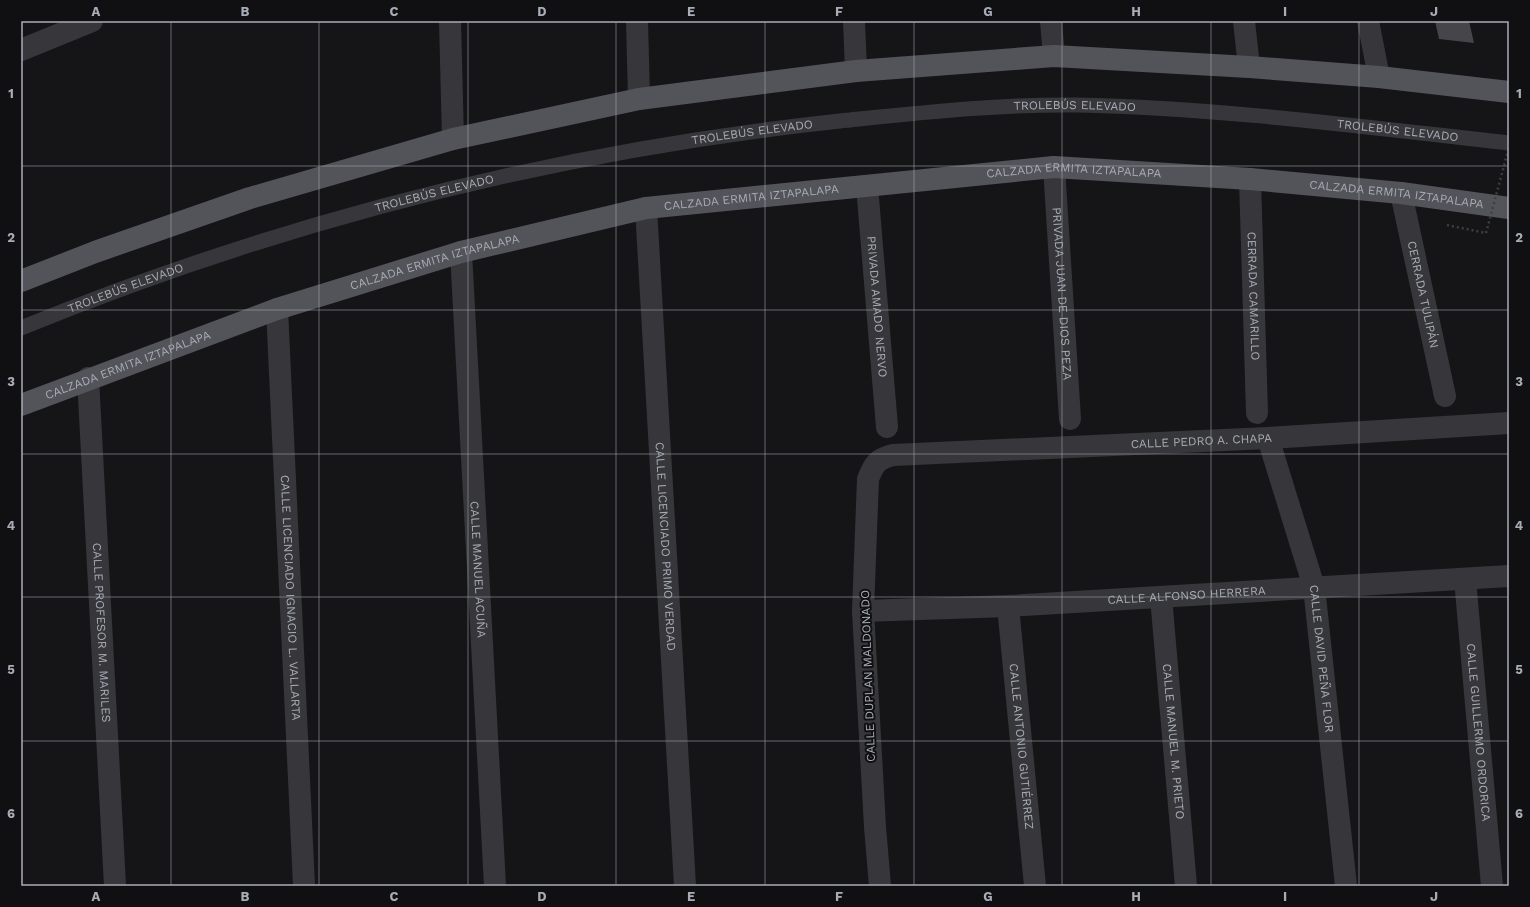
<svg xmlns="http://www.w3.org/2000/svg" width="1530" height="907" viewBox="0 0 1530 907" font-family="'Work Sans',sans-serif">
  <rect width="100%" height="100%" fill="#151517"/>
  <polygon fill="#45454a" points="1435,21 1469,21 1474,43 1439,39"/>
  <g fill="none" stroke-linecap="round" stroke-linejoin="round">
    <polyline stroke="#3d3e42" stroke-width="2.5" stroke-dasharray="2 3" stroke-linecap="butt" points="1447,225 1486,233"/>
    <path stroke="#37373b" stroke-width="15" id="s1" d="M21,328C283,221 558,151 840,121C918,113 997,104 1076,105C1221,108 1365,127 1509,143"/>
    <g stroke="#37373b" stroke-width="22">
      <polyline points="450,21 453,139"/>
      <polyline points="637,21 639,99"/>
      <polyline points="854,21 856,71"/>
      <polyline points="1051,21 1054,56"/>
      <polyline points="1244,21 1249,67"/>
      <polyline points="1368,21 1379,77"/>
      <path id="s2" d="M1054,167L1070,419"/>
      <path id="s3" d="M1250,179L1257,413"/>
      <path id="s4" d="M867,186L887,427"/>
      <path id="s5" d="M1401,193L1445,396"/>
      <path id="s6" d="M646,208L685,886"/>
      <path id="s7" d="M461,252L495,886"/>
      <path id="s8" d="M277,309L304,886"/>
      <path id="s9" d="M88,378L115,886"/>
      <path id="s10" d="M1268,438L1314,587L1346,886"/>
      <path id="s11" d="M1465,579L1492,886"/>
      <path id="s12" d="M1161,597L1186,886"/>
      <path id="s13" d="M1008,606L1035,886"/>
      <path id="s14" d="M863,611L1008,606L1509,576"/>
      <path id="s15" d="M880,886L875,827L863,611L868,479C874,464 877,459 893,455L1268,438L1509,423"/>
    </g>
    <polyline stroke="#37373b" stroke-width="22" points="21,50 92,21"/>
    <g stroke="#53545a" stroke-width="22">
      <polyline points="21,281 95,252 250,198 453,139 639,99 856,71 1054,56 1249,67 1379,77 1509,92"/>
      <path id="s16" d="M21,405L277,309L461,252L646,208L1054,167L1250,179L1401,193L1509,208"/>
    </g>
    <polyline stroke="#3d3e42" stroke-width="2.5" stroke-dasharray="2 3" stroke-linecap="butt" points="1486,233 1509,147"/>
  </g>
  <path fill="none" stroke="#a8acb6" stroke-width="1" stroke-opacity="0.55" d="M171,21V886M319,21V886M468,21V886M616,21V886M765,21V886M914,21V886M1062,21V886M1211,21V886M1359,21V886M21,166H1509M21,310H1509M21,454H1509M21,597H1509M21,741H1509"/>
  <g text-anchor="middle" stroke-width="4" stroke-linejoin="round" paint-order="stroke">
    <g font-size="12" fill="#a8acb6" stroke="#101012">
      <text dy="4" stroke="none"><textPath href="#s1" startOffset="1083">TROLEBÚS ELEVADO</textPath></text>
      <text dy="4" stroke="none"><textPath href="#s1" startOffset="1407">TROLEBÚS ELEVADO</textPath></text>
      <text dy="4" stroke="none"><textPath href="#s1" startOffset="759">TROLEBÚS ELEVADO</textPath></text>
      <text dy="4" stroke="none"><textPath href="#s16" startOffset="1086">CALZADA ERMITA IZTAPALAPA</textPath></text>
      <text dy="4" stroke="none"><textPath href="#s1" startOffset="435">TROLEBÚS ELEVADO</textPath></text>
      <text dy="4" stroke="none"><textPath href="#s16" startOffset="1410">CALZADA ERMITA IZTAPALAPA</textPath></text>
      <text dy="4" stroke="none"><textPath href="#s16" startOffset="762">CALZADA ERMITA IZTAPALAPA</textPath></text>
      <text dy="4" stroke="none"><textPath href="#s16" startOffset="438">CALZADA ERMITA IZTAPALAPA</textPath></text>
      <text dy="4" stroke="none"><textPath href="#s1" startOffset="112">TROLEBÚS ELEVADO</textPath></text>
      <text dy="4" stroke="none"><textPath href="#s2" startOffset="127">PRIVADA JUAN DE DIOS PEZA</textPath></text>
      <text dy="4" stroke="none"><textPath href="#s5" startOffset="104">CERRADA TULIPÁN</textPath></text>
      <text dy="4" stroke="none"><textPath href="#s3" startOffset="117">CERRADA CAMARILLO</textPath></text>
      <text dy="4" stroke="none"><textPath href="#s4" startOffset="121">PRIVADA AMADO NERVO</textPath></text>
      <text dy="4" stroke="none"><textPath href="#s16" startOffset="114">CALZADA ERMITA IZTAPALAPA</textPath></text>
      <text dy="4" stroke="none"><textPath href="#s15" startOffset="753">CALLE PEDRO A. CHAPA</textPath></text>
      <text dy="4" stroke="none"><textPath href="#s6" startOffset="339">CALLE LICENCIADO PRIMO VERDAD</textPath></text>
      <text dy="4" stroke="none"><textPath href="#s7" startOffset="318">CALLE MANUEL ACUÑA</textPath></text>
      <text dy="4" stroke="none"><textPath href="#s14" startOffset="324">CALLE ALFONSO HERRERA</textPath></text>
      <text dy="4" stroke="none"><textPath href="#s8" startOffset="289">CALLE LICENCIADO IGNACIO L. VALLARTA</textPath></text>
      <text dy="4" stroke="none"><textPath href="#s9" startOffset="255">CALLE PROFESOR M. MARILES</textPath></text>
      <text dy="4" stroke="none"><textPath href="#s10" startOffset="228">CALLE DAVID PEÑA FLOR</textPath></text>
      <text transform="translate(868 676) rotate(-92)" y="4">CALLE DUPLAN MALDONADO</text>
      <text dy="4" stroke="none"><textPath href="#s11" startOffset="154">CALLE GUILLERMO ORDORICA</textPath></text>
      <text dy="4" stroke="none"><textPath href="#s12" startOffset="145">CALLE MANUEL M. PRIETO</textPath></text>
      <text dy="4" stroke="none"><textPath href="#s13" startOffset="141">CALLE ANTONIO GUTIÉRREZ</textPath></text>
    </g>
  </g>
  <rect width="1530" height="907" fill="none" stroke="#101012" stroke-width="44"/>
  <rect x="22" y="22" width="1486" height="863" fill="none" stroke="#a8acb6" stroke-width="1.5"/>
  <g font-size="13" text-anchor="middle" font-weight="bold" fill="#a8acb6">
    <text x="96" y="16">A</text>
    <text x="245" y="16">B</text>
    <text x="394" y="16">C</text>
    <text x="542" y="16">D</text>
    <text x="691" y="16">E</text>
    <text x="839" y="16">F</text>
    <text x="988" y="16">G</text>
    <text x="1136" y="16">H</text>
    <text x="1285" y="16">I</text>
    <text x="1434" y="16">J</text>
    <text x="11" y="98">1</text>
    <text x="1519" y="98">1</text>
    <text x="11" y="242">2</text>
    <text x="1519" y="242">2</text>
    <text x="11" y="386">3</text>
    <text x="1519" y="386">3</text>
    <text x="11" y="530">4</text>
    <text x="1519" y="530">4</text>
    <text x="11" y="674">5</text>
    <text x="1519" y="674">5</text>
    <text x="11" y="818">6</text>
    <text x="1519" y="818">6</text>
    <text x="96" y="901">A</text>
    <text x="245" y="901">B</text>
    <text x="394" y="901">C</text>
    <text x="542" y="901">D</text>
    <text x="691" y="901">E</text>
    <text x="839" y="901">F</text>
    <text x="988" y="901">G</text>
    <text x="1136" y="901">H</text>
    <text x="1285" y="901">I</text>
    <text x="1434" y="901">J</text>
  </g>
</svg>
